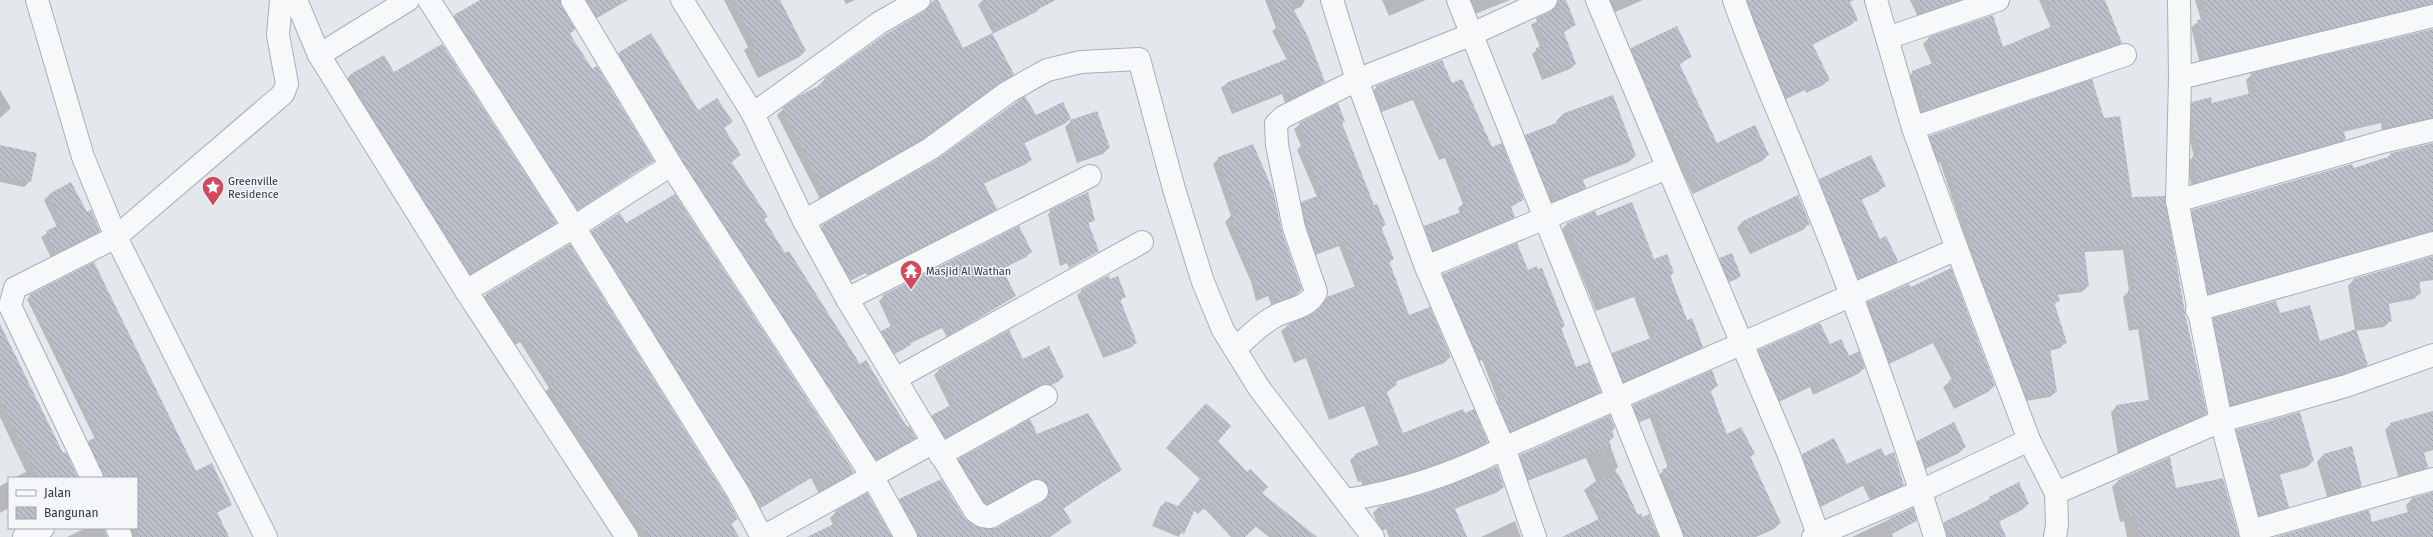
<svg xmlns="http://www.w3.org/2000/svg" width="2433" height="537" viewBox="0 0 2433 537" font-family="'Fira Sans',sans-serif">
  <defs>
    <pattern id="building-back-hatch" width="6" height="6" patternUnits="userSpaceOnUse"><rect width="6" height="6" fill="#bbc0ca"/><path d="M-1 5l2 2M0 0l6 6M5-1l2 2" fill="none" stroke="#989da6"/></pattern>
  </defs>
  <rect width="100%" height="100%" fill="#e4e7ec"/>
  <g fill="#0003">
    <polygon points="482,0 560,0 569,34 653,161 571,215 448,22 454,16"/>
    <polygon points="576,0 628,0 590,22"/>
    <polygon points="724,0 779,0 805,51 799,57 758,78 744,50 748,47"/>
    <polygon points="844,0 855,0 846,4"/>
    <polygon points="937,0 963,49 993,34 978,5 983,0 1038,0 1041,7 1036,12 992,34 1013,74 1007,80 916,144 820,199 777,115 783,109 819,87 819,85 825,79 922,14 932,2"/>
    <polygon points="1265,0 1305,0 1301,7 1293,10 1323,82 1319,87 1285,103 1282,94 1232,114 1221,88 1226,84 1287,60 1272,31 1276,28"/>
    <polygon points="1382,0 1426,0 1389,16"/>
    <polygon points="1470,0 1510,0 1475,14"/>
    <polygon points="1552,0 1565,0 1575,25 1563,33 1575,64 1570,69 1542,80 1532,54 1540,47 1531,25 1552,11"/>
    <polygon points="1607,0 1643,0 1613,13"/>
    <polygon points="1742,0 1854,0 1849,2 1857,19 1851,25 1812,45 1829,79 1823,85 1806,93 1805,90 1780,102"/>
    <polygon points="1910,0 1969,0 1918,17"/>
    <polygon points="2039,0 2104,0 2121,43 2116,48 1922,115 1907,78 1913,72 1932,64 1923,44 1929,38 2002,49 2051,28"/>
    <polygon points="2195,0 2433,0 2433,12 2200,64 2191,27 2201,20"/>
    <polygon points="2433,30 2433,126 2382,133 2381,123 2343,132 2345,139 2339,145 2192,187 2186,163 2194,157 2186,123 2186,109 2192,102 2212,105 2249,95 2246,80 2252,74"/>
    <polygon points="1631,49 1690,57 1679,65 1716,144 1768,155 1762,161 1693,194 1625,55"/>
    <polygon points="619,54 697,111 731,122 723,129 740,155 731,163 766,217 764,220 785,255 859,365 915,437 909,443 870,465 613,60"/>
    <polygon points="351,74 394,74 555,223 549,229 467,278 346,80"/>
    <polygon points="1451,85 1523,199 1510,208 1514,217 1508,222 1428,255 1419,233 1425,227 1460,213 1458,208 1463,204 1445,158 1439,160 1413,100 1379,113 1371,92 1377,87"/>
    <polygon points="0,90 11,108 0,118"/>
    <polygon points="1612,96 1635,156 1629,162 1582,180 1585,187 1579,193 1551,205 1547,194 1541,196 1520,141 1526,135 1557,123 1556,121 1562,115"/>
    <polygon points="1035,117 1070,118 1066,123 1023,144 1031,160 1026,164 983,184 996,209 991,213 868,276 866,273 846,283 818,230 823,226"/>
    <polygon points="2103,119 2131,198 2184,313 2206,413 2200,419 2118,455 2111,412 2117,406 2149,401 2138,329 2129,331 2123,297 2129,291 2123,250 2084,252 2088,286 2082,292 2057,295 2058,301 2054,305 2065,343 2060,348 2049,351 2056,392 2050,397 2020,402 1940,162 1932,165 1924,142 1930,137"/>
    <polygon points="1071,121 1109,148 1103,154 1077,163 1065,127"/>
    <polygon points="1344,121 1341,124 1373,207 1384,225 1381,229 1393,259 1389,263 1409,316 1450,357 1444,363 1395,382 1396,385 1386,393 1402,434 1487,442 1481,448 1416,474 1363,488 1361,481 1358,482 1350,460 1356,455 1379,446 1364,406 1329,420 1306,358 1294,363 1281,331 1287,326 1314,314 1355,287 1339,246 1310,257 1296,208 1302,203 1317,197 1297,150 1301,146 1294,129 1300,124"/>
    <polygon points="2433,144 2433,239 2202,299 2186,217 2192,211 2352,165 2353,169 2387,158 2391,154"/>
    <polygon points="0,146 30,181 24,187 0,182"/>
    <polygon points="1219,158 1281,232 1301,290 1295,296 1272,307 1268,296 1256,301 1251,282 1225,222 1231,216 1213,164"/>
    <polygon points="1820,180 1884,186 1878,192 1861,200 1880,240 1897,261 1891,267 1852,284 1814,186"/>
    <polygon points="49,195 86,213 99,231 94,236 51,258 41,237 57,227 44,200"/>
    <polygon points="1051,211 1094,220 1087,224 1098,251 1069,268 1067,263 1060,266 1048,214"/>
    <polygon points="1595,212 1597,217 1673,273 1670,276 1687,321 1702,347 1697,352 1618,386 1607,359 1613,354 1650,339 1634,297 1596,311 1562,229 1567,224"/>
    <polygon points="1743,221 1809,223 1803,230 1750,254 1737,228"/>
    <polygon points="626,225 853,472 847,478 819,494 811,478 754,512 586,238 592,232"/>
    <polygon points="1517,244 1527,271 1537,271 1564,326 1561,329 1576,368 1600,392 1594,397 1505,436 1492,407 1498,401 1482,360 1473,363 1437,280 1443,275"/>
    <polygon points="1031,252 1026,257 1002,269 1014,295 1009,300 947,337 942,328 909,344 904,349 889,357 876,336 891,327 879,301 884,296"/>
    <polygon points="2433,257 2433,280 2419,282 2420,293 2414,299 2388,304 2390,321 2384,327 2355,331 2367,365 2361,371 2225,411 2208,325 2214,319 2279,314 2319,342 2355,330 2348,286 2354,279"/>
    <polygon points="1720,258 1740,276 1737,279 1726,283 1717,261"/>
    <polygon points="1110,280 1125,296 1120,301 1136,342 1132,347 1103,358 1077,295 1082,291"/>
    <polygon points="1909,285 1994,386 1988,392 1954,409 1943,387 1952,380 1933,343 1883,367 1862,309 1868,303"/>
    <polygon points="487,294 737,519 731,525 738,537 640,537 616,499 614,500 595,473 561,415 558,416 544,393 549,388 520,342 515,345 502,324 498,327 481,300"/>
    <polygon points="30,296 196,472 231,505 217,513 228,537 130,537 125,528 137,528 137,478 114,478 109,467 99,472 86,445 95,439 27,299"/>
    <polygon points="1008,332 1022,360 1063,377 1058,382 1043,389 1034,390 940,442 927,421 932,416 950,407 934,375 939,370"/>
    <polygon points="1759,351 1849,357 1864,368 1858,374 1813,395 1810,387 1773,405 1753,356"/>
    <polygon points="0,358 62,454 77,478 14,478 26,472 0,417"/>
    <polygon points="1717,386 1710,392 1727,435 1753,454 1750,457 1780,523 1774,529 1756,537 1677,537 1667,509 1672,504 1657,476 1668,468 1650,418 1633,425 1628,411 1633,406"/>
    <polygon points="1201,409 1216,441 1261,493 1315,537 1269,537 1255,526 1244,537 1231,537 1204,508 1198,514 1193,510 1179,537 1152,526 1160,507 1165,502 1178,507 1200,479 1166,448"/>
    <polygon points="2433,411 2433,450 2423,453 2427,467 2421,473 2399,479 2385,430 2391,424"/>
    <polygon points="1609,416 1614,428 1611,432 1613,437 1609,442 1618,467 1615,470 1638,516 1643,518 1649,515 1659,537 1564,537 1599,520 1584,490 1596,481 1586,458 1522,483 1514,462 1520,456"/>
    <polygon points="2237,431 2313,461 2307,467 2279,475 2288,507 2282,513 2253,521 2231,437"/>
    <polygon points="1037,435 1120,470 1063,509 1071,522 1050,537 911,537 894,506 900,500 941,481 967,522 980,529 996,529 1040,505 1044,498 1025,485 981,509 953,466 959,460"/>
    <polygon points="1917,442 1965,447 1959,453 1919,472 1911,448"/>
    <polygon points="2351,448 2361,486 2355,492 2328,500 2317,462 2323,455"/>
    <polygon points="1802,455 1846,466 1885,457 1902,485 1896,491 1871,502 1863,486 1814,510 1796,461"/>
    <polygon points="2119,480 2176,490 2238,537 2127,537 2124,521 2120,522 2112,487"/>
    <polygon points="9,481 9,508 0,513 0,486"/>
    <polygon points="2018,484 2028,504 2022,510 1998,522 2005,537 1943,537 1939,529 1945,523"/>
    <polygon points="1503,487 1498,492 1454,509 1466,537 1389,537 1386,529 1380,531 1373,513 1379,507"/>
    <polygon points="2433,493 2433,537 2278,537 2372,523 2408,513 2406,505 2412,499"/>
    <polygon points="836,512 891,537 823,537 833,525 830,518"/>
    <polygon points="1888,520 1916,521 1892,534 1893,537 1852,537"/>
    <polygon points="1515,521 1521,537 1481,537"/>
    <polygon points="86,528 104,528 107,537 67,537"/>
  </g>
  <g fill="url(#building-back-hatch)">
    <polygon points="480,0 560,0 575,29 570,34 592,69 597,66 654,161 606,189 607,191 578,210 454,15"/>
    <polygon points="587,0 625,0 596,16"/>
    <polygon points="733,0 780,0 806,51 765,72 750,43 754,41"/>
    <polygon points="934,0 938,0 963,48 992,33 1014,74 923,138 826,194 782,108 799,96 826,82 824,78 886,34 925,11"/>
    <polygon points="983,0 1056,0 998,30"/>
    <polygon points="1271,0 1289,0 1308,37 1325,82 1290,99 1286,90 1236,110 1226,83 1292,57 1277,26 1281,24"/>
    <polygon points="1558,0 1566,0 1576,25 1563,30 1576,64 1548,75 1536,48 1546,44 1536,18 1552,11 1556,7"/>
    <polygon points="1750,0 1849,0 1858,20 1812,43 1830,80 1812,88 1811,85 1785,97 1754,19 1748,1"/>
    <polygon points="1918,0 1959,0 1923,12"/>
    <polygon points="2047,0 2105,0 2122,43 1928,110 1912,71 1938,61 1928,37 1993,15 2003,47 2057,24"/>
    <polygon points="2203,0 2433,0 2433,4 2206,59 2197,20 2208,18"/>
    <polygon points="1677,26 1692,57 1679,63 1717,143 1755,125 1769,155 1699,188 1672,132 1667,134 1631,48"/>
    <polygon points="2433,29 2433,118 2388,128 2387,117 2343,128 2346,139 2198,182 2192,156 2201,154 2192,117 2192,102 2211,97 2212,103 2256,92 2251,73"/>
    <polygon points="651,33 698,110 717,98 733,122 724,128 741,155 731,161 768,217 764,219 785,253 789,251 860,364 866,360 907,427 909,426 916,438 876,460 684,163 618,53"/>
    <polygon points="442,44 557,223 473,272 470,267 467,268 444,227 441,228 370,113 362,98 364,97 351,74 384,55 394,72"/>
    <polygon points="1442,60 1452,83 1462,79 1492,147 1502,143 1524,200 1510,205 1515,217 1434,250 1424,226 1466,210 1463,202 1469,199 1451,153 1445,155 1419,95 1385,108 1376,86"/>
    <polygon points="2092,79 2104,118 2120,116 2132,197 2165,196 2185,313 2207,414 2123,450 2116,405 2155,399 2143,324 2134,326 2128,290 2135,289 2129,244 2084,247 2089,286 2057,291 2060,301 2054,302 2067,343 2050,348 2057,392 2026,397 1970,247 1974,246 1946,157 1938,160 1929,136"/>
    <polygon points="1613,95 1636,156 1582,177 1586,188 1558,199 1553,188 1547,191 1525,135 1564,120 1562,114"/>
    <polygon points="1025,96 1036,115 1063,102 1071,119 1024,142 1032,160 983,182 997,209 872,272 871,269 850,279 822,225 936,160"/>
    <polygon points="1338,103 1345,122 1342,123 1374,205 1377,204 1386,225 1381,227 1394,259 1389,261 1409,315 1430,307 1451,357 1395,379 1397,385 1386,390 1403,433 1463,409 1465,413 1474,409 1488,442 1423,468 1369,483 1366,476 1364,477 1355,454 1385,442 1369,401 1335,415 1312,353 1299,358 1287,325 1315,312 1327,297 1361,284 1345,241 1315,252 1301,202 1323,194 1302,143 1307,141 1299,123"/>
    <polygon points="1097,111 1110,148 1083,157 1070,120"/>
    <polygon points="2433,143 2433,231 2208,294 2192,210 2352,164 2354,168 2391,156 2391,153"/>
    <polygon points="1253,144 1273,190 1282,232 1302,290 1278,302 1274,292 1262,296 1254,277 1256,277 1230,216 1237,213 1218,157"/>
    <polygon points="0,145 37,153 31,182 0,175"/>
    <polygon points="1871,155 1886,186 1861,198 1880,239 1886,236 1898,261 1858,279 1819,179"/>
    <polygon points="71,182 87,212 91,210 100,231 56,253 46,231 63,223 49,194"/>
    <polygon points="1088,192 1095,221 1088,222 1099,251 1072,266 1070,261 1063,264 1050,210"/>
    <polygon points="675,194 854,472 825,488 818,473 760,507 591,231 620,213 626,223"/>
    <polygon points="1798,195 1810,224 1756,249 1743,221"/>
    <polygon points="1632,202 1654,259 1667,254 1674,273 1670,275 1687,320 1692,318 1703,347 1624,382 1612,353 1656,336 1639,292 1601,306 1567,223 1595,211 1597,216"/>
    <polygon points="1019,226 1032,252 1002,268 1016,296 952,333 947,323 909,342 911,345 894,353 881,331 897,323 883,295"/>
    <polygon points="1517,243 1528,270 1537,266 1538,269 1542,268 1565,326 1561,328 1576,367 1589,362 1601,392 1510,431 1497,401 1505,398 1487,355 1479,358 1443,274"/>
    <polygon points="570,244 727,498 738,519 731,523 739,537 649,537 622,494 620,495 603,467 601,468 566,410 564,411 549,387 554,383 526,338 521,340 508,319 503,322 486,294"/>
    <polygon points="1732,253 1741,276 1729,281 1719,258"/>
    <polygon points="2433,256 2433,276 2419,278 2421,294 2388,299 2392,321 2361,326 2354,279"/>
    <polygon points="94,262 196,471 212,463 232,505 217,512 229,537 137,537 137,478 104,478 88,441 98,436 29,295"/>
    <polygon points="1951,268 1995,386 1960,404 1948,381 1958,376 1939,338 1889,362 1881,340 1884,339 1867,302 1909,284 1911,287"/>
    <polygon points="1109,275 1110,279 1118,276 1126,297 1120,299 1137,343 1108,354 1081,290"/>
    <polygon points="2276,301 2280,313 2310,305 2320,341 2356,329 2368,365 2231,405 2213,318"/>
    <polygon points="1820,323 1830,344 1841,339 1849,356 1859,351 1865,368 1819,390 1816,382 1779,400 1758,350"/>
    <polygon points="0,324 63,453 66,452 78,478 38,478 0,399"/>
    <polygon points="1009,330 1023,359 1049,346 1064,377 1049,384 1040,385 945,438 932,415 955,403 939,369"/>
    <polygon points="1712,370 1718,386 1710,389 1727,434 1741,427 1755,454 1750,456 1781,523 1751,537 1684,537 1672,503 1677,500 1662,470 1674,463 1656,413 1639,420 1633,405"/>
    <polygon points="1206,403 1231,426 1218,441 1247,472 1250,469 1268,487 1262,493 1317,537 1279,537 1261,522 1245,537 1240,537 1209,503 1203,510 1197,505 1184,534 1156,521 1165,501 1178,506 1204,474 1170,443"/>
    <polygon points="2433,411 2433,447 2423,449 2428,467 2405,474 2390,423"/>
    <polygon points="2300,412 2314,461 2279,471 2289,507 2259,515 2236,430"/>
    <polygon points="1088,413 1122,470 1063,508 1072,522 1048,537 918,537 899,499 941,479 964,518 980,528 996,528 1043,502 1048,497 1048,485 1043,480 1037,479 987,504 958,459 1030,419 1037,434"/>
    <polygon points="1610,415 1615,429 1612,430 1614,437 1609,440 1611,446 1528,478 1520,455"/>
    <polygon points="1954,422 1966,447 1926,467 1917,441"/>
    <polygon points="1834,438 1847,464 1881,448 1885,456 1894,452 1904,485 1877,496 1869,481 1821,505 1802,454"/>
    <polygon points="2352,446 2362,486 2334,494 2323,454"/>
    <polygon points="2170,457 2176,488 2223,478 2239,537 2141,537 2135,514 2126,516 2118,480"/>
    <polygon points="1497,466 1504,487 1454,506 1467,537 1397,537 1392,524 1386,526 1378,507 1431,492"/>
    <polygon points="1618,473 1638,515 1641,513 1643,517 1649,514 1656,532 1652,534 1653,537 1562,537 1605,516 1590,485"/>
    <polygon points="2019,482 2029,504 1998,519 2006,537 1951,537 1944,522 1990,500 1989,497"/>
    <polygon points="2433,492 2433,537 2422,537 2421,532 2400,537 2275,537 2369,510 2372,522 2415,510 2412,498"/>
    <polygon points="867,493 892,537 807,537 840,521 835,511"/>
    <polygon points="1913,508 1917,521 1894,532 1888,519"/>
  </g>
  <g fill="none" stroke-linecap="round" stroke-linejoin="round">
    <g stroke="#a9aeb7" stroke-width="24">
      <g id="minor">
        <polyline points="37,0 83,157 116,237 266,537"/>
        <polyline points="296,0 319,55 466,291 627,537"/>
        <polyline points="429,0 574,227 738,492 762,537"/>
        <polyline points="572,0 671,165 872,476 906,537"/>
        <polyline points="682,0 753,114 804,221 847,299 975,511 982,516 990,517 1037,491"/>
        <polyline points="1332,0 1357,80 1426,267 1504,448 1535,537"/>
        <polyline points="1458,0 1672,537"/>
        <polyline points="1597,0 1789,455 1819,537"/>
        <path d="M1734,0C1756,63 1784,123 1808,185C1855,301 1898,418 1935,537"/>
        <polyline points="1876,0 1913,128 1957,249 2029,440 2056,493 2057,525 2055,537"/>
        <polyline points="2179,0 2180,78 2177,201 2221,421 2252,537"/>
        <polyline points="1887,38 1998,0"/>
        <polyline points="319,55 408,0"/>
        <polyline points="2180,78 2433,16"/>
        <polyline points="753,114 879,23 919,0"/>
        <polyline points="1913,128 2125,55"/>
        <polyline points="2177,201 2382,142 2433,130"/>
        <polyline points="804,221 930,149 1008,92 1047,70 1081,62 1139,59 1174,189 1203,282 1223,330 1259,388 1373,537"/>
        <polyline points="1426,267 1667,168"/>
        <polyline points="466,291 574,227 671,165"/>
        <polyline points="847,299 1090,176"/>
        <polyline points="2197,310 2433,243"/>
        <path d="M1235,349C1247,338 1259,325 1274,317C1288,309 1309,308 1316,292L1294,228L1277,145L1276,124L1283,117L1357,80L1470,35L1546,0"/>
        <polyline points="895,379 1142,242"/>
        <polyline points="940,455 1046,396"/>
        <polyline points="92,478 10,306 15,288 116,237 283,94 287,84 278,35 281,0"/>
        <polyline points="2056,493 2221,421 2346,386 2433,355"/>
        <path d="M1346,500C1398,492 1457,473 1504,448L1957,249"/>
        <polyline points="117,528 121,537"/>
        <polyline points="2250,531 2433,479"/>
        <polyline points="24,537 43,528"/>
        <polyline points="763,537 932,443"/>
        <polyline points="1813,537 1921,491 2029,440"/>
      </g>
    </g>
    <use href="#minor" stroke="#f7f8fa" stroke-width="22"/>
  </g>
  <defs>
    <g id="sight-pin" transform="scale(1.15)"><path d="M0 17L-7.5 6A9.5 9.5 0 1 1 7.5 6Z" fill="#d1495b" stroke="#f4f6f9"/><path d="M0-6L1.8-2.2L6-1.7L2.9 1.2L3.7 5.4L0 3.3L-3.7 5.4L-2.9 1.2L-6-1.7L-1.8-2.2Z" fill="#fff"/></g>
    <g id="temple-pin" transform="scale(1.15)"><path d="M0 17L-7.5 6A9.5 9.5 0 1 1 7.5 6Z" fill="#d1495b" stroke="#f4f6f9"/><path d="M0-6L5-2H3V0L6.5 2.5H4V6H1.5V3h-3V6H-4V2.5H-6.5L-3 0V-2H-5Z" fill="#fff"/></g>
  </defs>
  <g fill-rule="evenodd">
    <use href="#sight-pin" x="213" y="187"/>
    <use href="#temple-pin" x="911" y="271"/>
  </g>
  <g text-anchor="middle" stroke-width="3" stroke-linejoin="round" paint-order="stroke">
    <g font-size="11" fill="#2b3445" stroke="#f4f6f9" text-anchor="start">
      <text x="228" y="185">Greenville<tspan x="228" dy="13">Residence</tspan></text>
      <text x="926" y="275">Masjid Al Wathan</text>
    </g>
  </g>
  <rect x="8" y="477" width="130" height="52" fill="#f4f6f9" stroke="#a4a8b1"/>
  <rect x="16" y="490" width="20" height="6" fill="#f7f8fa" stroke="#a4a8b1"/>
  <text x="44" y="497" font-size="12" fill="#2b3445">Jalan</text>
  <rect x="16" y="507" width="20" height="12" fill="url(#building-back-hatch)" stroke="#a4a8b1"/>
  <text x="44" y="517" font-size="12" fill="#2b3445">Bangunan</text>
</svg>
